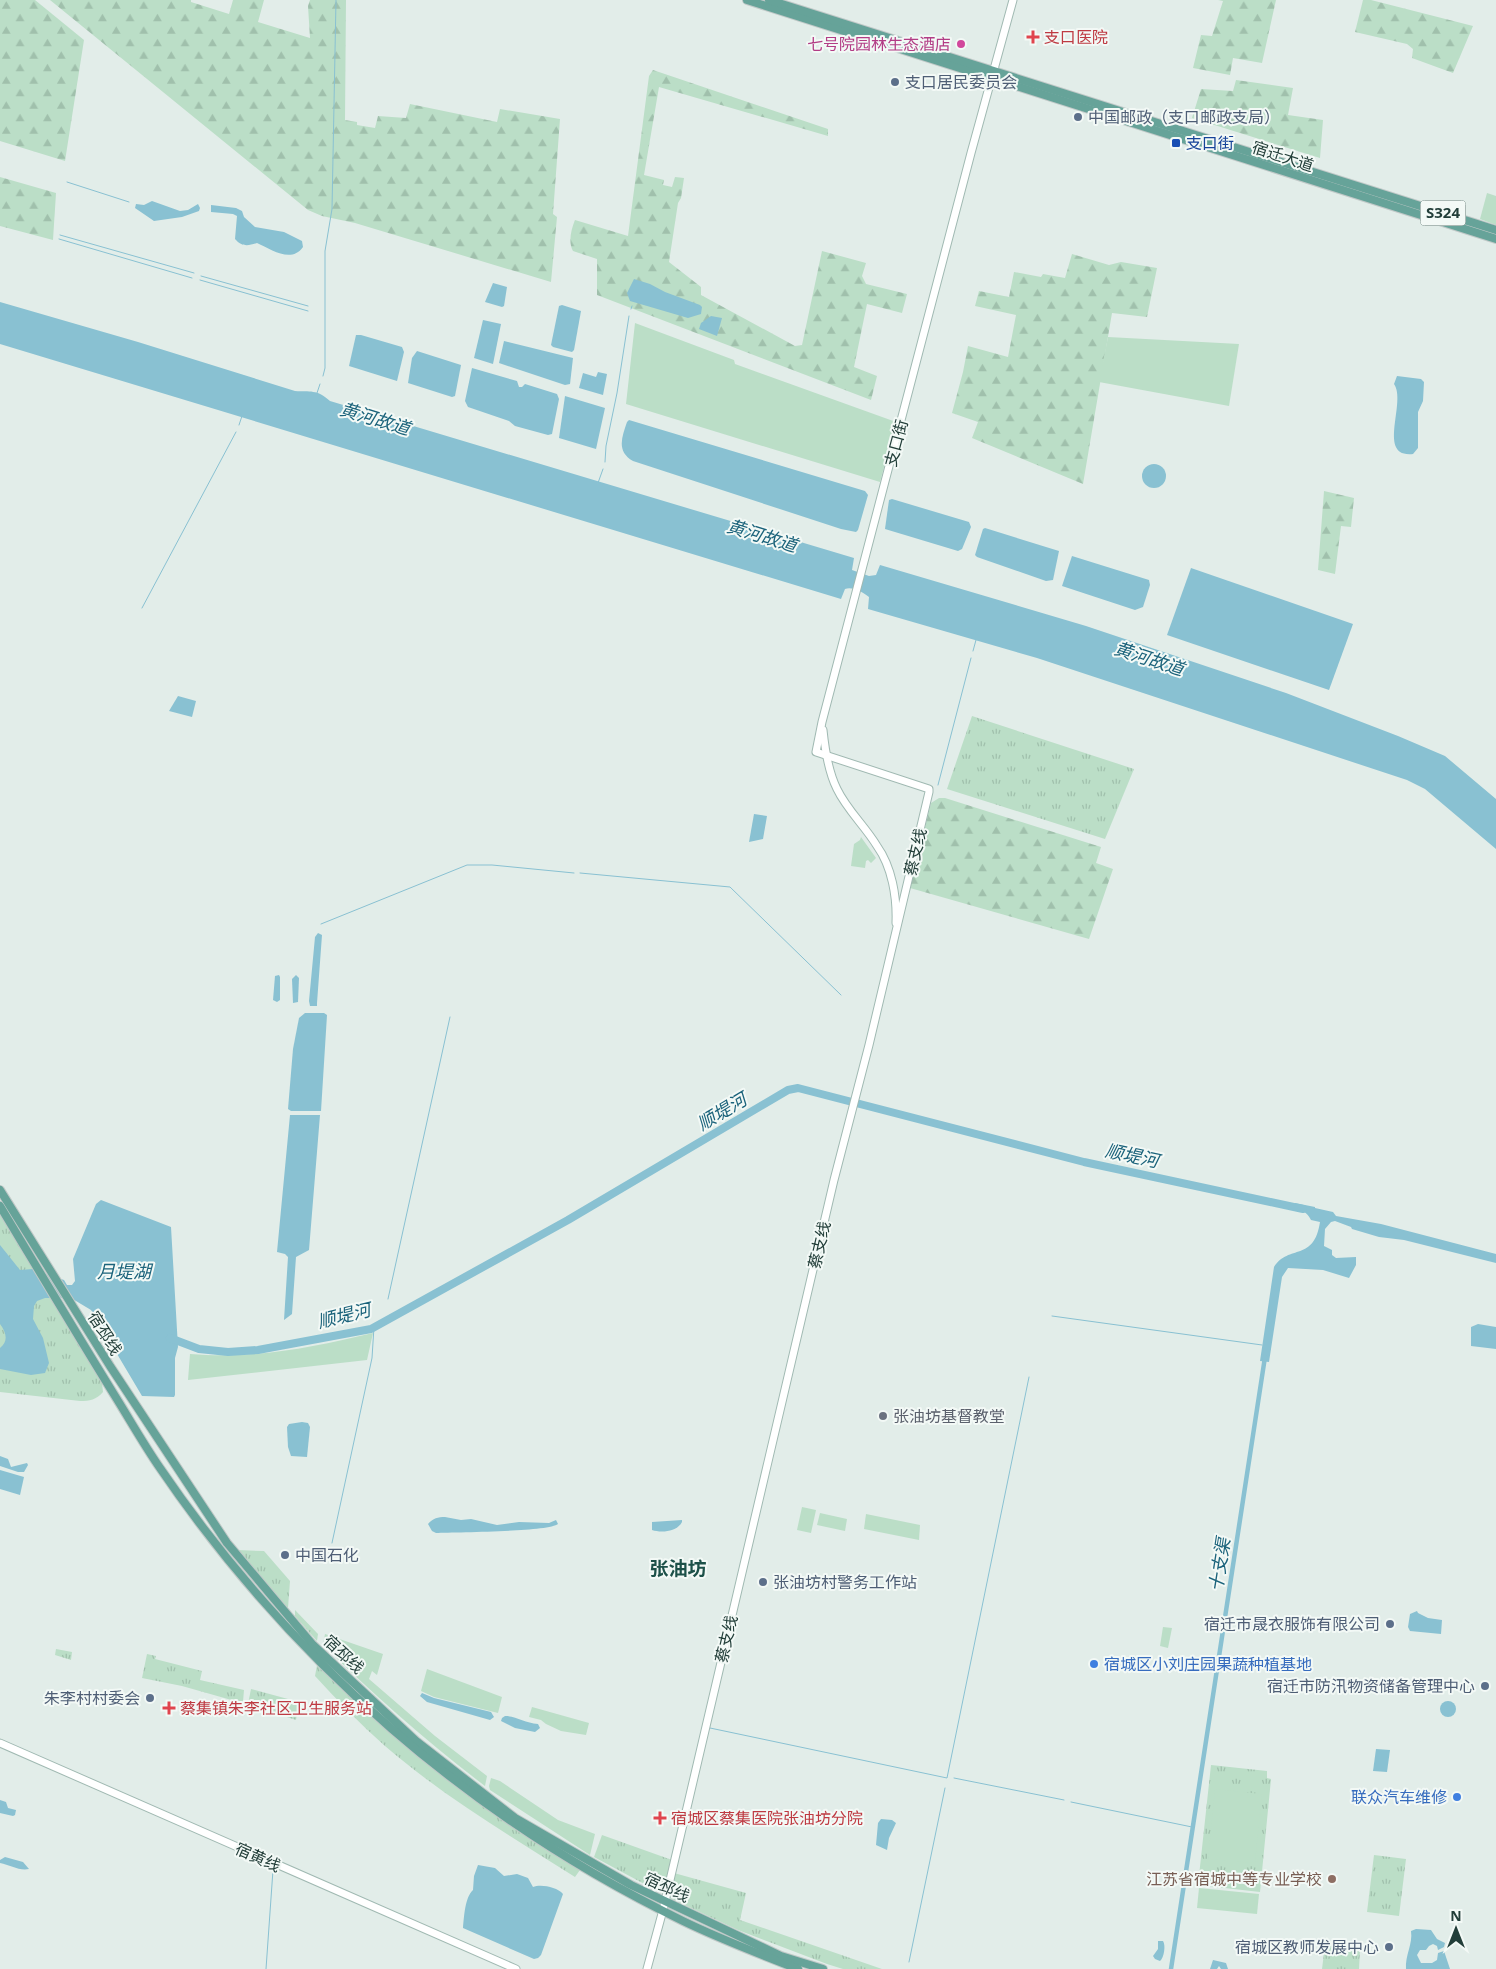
<svg xmlns="http://www.w3.org/2000/svg" width="1496" height="1969" viewBox="0 0 1496 1969" font-family="'Noto Sans','Noto Sans SC',sans-serif">
  <defs>
    <pattern id="grass-tufts" width="24" height="20" patternUnits="userSpaceOnUse" patternTransform="scale(1.25)"><rect width="24" height="20" fill="#bbdec7"/><path d="M3 7l-1-3M5 7V3M7 7l1-3M15 17l-1-3M17 17v-4M19 17l1-3" fill="none" stroke="#a0c0ac"/></pattern>
    <pattern id="forest-firs" width="22" height="20" patternUnits="userSpaceOnUse" patternTransform="scale(1.25)"><rect width="22" height="20" fill="#bbdec7"/><path d="M5 1l3.5 6h-7zM16 11l3.5 6h-7z" fill="#a0c0ac"/></pattern>
  </defs>
  <rect width="100%" height="100%" fill="#e2ede9"/>
  <g fill="url(#grass-tufts)">
    <polygon points="972,716 1134,769 1105,839 947,789"/>
    <path d="M0,1214L102,1383L103,1392C96,1400 90,1401 80,1401L0,1392Z"/>
    <polygon points="237,1550 264,1551 290,1581 288,1608"/>
    <polygon points="295,1610 318,1634 317,1641 295,1616"/>
    <polygon points="56,1649 72,1652 71,1660 55,1655"/>
    <polygon points="147,1654 156,1656 155,1659 202,1671 200,1680 244,1690 243,1702 242,1703 182,1686 142,1678"/>
    <path d="M317,1665C398,1747 483,1809 580,1870L575,1877C510,1836 443,1796 385,1746C360,1724 337,1700 315,1676Z"/>
    <polygon points="251,1689 299,1702 296,1720 248,1704"/>
    <polygon points="1211,1765 1267,1771 1267,1778 1271,1779 1260,1892 1198,1885"/>
    <polygon points="602,1835 672,1860 663,1894 594,1857"/>
    <polygon points="1374,1855 1406,1859 1399,1916 1367,1912"/>
    <polygon points="674,1873 746,1893 740,1920 882,1969 843,1969 827,1964 738,1930 670,1898"/>
    <polygon points="1325,1945 1358,1948 1360,1950 1359,1969 1322,1969"/>
  </g>
  <g fill="url(#forest-firs)">
    <polygon points="0,0 35,0 84,40 65,161 0,141"/>
    <polygon points="50,0 191,0 191,2 229,14 233,0 264,0 258,22 310,38 308,6 310,0 346,0 345,120 357,122 357,125 375,128 378,116 406,118 410,104 497,122 500,109 560,119 553,214 557,217 551,282 355,223 322,216 308,210"/>
    <polygon points="1218,0 1276,0 1262,63 1233,58 1230,75 1193,68 1201,35 1212,36 1223,1"/>
    <polygon points="1363,0 1371,0 1473,26 1453,73 1412,58 1413,49 1407,44 1355,32"/>
    <path d="M653,70L828,129V136L659,87L644,175L664,180L663,185L672,187L675,177L684,178L681,198L678,203L669,262L701,287V295L795,346L802,345L822,251L866,263L862,276L866,284L907,294L902,313L867,304L854,367L877,376L871,400L597,295V259L573,251C568,242 571,230 575,220L628,236L649,76Z"/>
    <polygon points="1236,80 1293,88 1288,115 1323,120 1320,158 1192,118 1201,89 1233,91"/>
    <polygon points="0,177 56,193 53,240 0,226"/>
    <polygon points="1072,254 1109,265 1121,262 1157,268 1147,317 1112,313 1083,484 972,438 978,422 952,413 963,372 968,346 1008,357 1016,315 975,306 979,291 1009,297 1014,272 1041,277 1043,274 1065,278"/>
    <polygon points="1324,491 1354,498 1351,527 1341,526 1335,574 1318,570"/>
    <polygon points="939,798 945,798 1101,847 1096,863 1113,869 1089,939 910,888 931,803"/>
  </g>
  <g fill="#bbdec7">
    <polygon points="1487,193 1496,196 1496,225 1480,219"/>
    <polygon points="635,323 734,360 735,364 896,422 880,482 626,404"/>
    <polygon points="1108,337 1239,344 1229,406 1099,382"/>
    <polygon points="861,837 876,858 871,863 868,860 866,861 865,868 851,866 854,844 860,840"/>
    <path d="M373,1333L367,1360L188,1380L190,1354C255,1359 310,1348 373,1333Z"/>
    <polygon points="802,1507 816,1510 811,1533 797,1530"/>
    <polygon points="820,1513 847,1519 845,1531 817,1525"/>
    <polygon points="866,1514 920,1525 919,1540 864,1529"/>
    <polygon points="1163,1627 1172,1628 1168,1648 1160,1646"/>
    <path d="M325,1634L383,1654L377,1675L372,1671L369,1679L435,1736L487,1776L485,1786C427,1742 374,1695 323,1645Z"/>
    <polygon points="427,1669 502,1697 498,1713 434,1697 421,1691"/>
    <polygon points="532,1707 589,1723 586,1735 561,1731 546,1724 541,1720 529,1717"/>
    <polygon points="491,1778 500,1781 558,1820 595,1834 590,1855 490,1790 489,1786"/>
    <polygon points="1215,1789 1262,1794 1255,1863 1208,1859"/>
    <polygon points="1199,1888 1259,1894 1257,1914 1197,1908"/>
  </g>
  <g fill="#89c1d2">
    <polygon points="152,201 180,211 188,210 198,204 200,208 199,211 182,217 154,221 135,208 136,204 144,205"/>
    <path d="M211,205L236,208L242,211L244,217L255,227L284,232L302,241L303,247C291,264 271,249 257,243C248,246 242,247 235,239L237,216L233,214L211,212Z"/>
    <polygon points="634,279 650,284 665,292 700,305 702,307 701,314 688,318 630,301 627,293"/>
    <polygon points="493,283 507,287 504,306 502,307 485,302"/>
    <path d="M0,302L138,342L295,391C310,392 317,389 330,401L854,558L852,570L869,576L876,575L880,565L1086,626L1286,693L1398,736L1445,756L1496,799V849L1425,789L1407,780L1037,658L868,609L869,597C863,592 852,586 845,589L841,599L0,344Z"/>
    <polygon points="562,305 581,311 574,350 572,352 553,347 551,345 559,306"/>
    <polygon points="711,316 722,318 717,336 699,329 701,323"/>
    <polygon points="483,320 501,324 493,364 474,358"/>
    <polygon points="356,335 361,335 402,347 404,352 397,381 349,366"/>
    <polygon points="504,341 573,358 570,384 565,385 499,363"/>
    <polygon points="417,351 461,365 455,396 452,397 408,383 412,358"/>
    <polygon points="472,368 517,381 519,387 522,387 525,384 557,394 559,399 552,434 548,435 515,426 509,421 468,407 465,401"/>
    <polygon points="598,372 607,374 603,395 579,388 583,373 596,377"/>
    <path d="M1397,376L1421,379L1424,382L1423,401L1418,412V448L1413,454C1376,458 1407,402 1394,384Z"/>
    <polygon points="565,396 605,408 596,449 559,438"/>
    <path d="M629,420L865,491L868,495L858,530L856,532L841,529L633,461C616,451 622,437 627,422Z"/>
    <circle cx="1154" cy="476" r="12"/>
    <polygon points="892,499 969,522 971,527 962,549 958,551 885,529 889,500"/>
    <polygon points="985,528 1059,551 1053,580 1046,581 977,557 975,555 983,529"/>
    <polygon points="1072,556 1149,580 1150,585 1143,607 1135,610 1062,586"/>
    <polygon points="1191,568 1353,624 1329,690 1167,635"/>
    <polygon points="178,696 196,701 192,717 169,711"/>
    <polygon points="754,814 767,816 763,839 749,842"/>
    <polygon points="318,933 322,935 317,1003 317,1006 310,1006 309,1001 315,937"/>
    <polygon points="296,975 299,978 298,1002 293,1003 292,979"/>
    <polygon points="275,976 279,975 280,977 280,1000 277,1002 273,1000"/>
    <polygon points="305,1013 324,1013 327,1015 321,1111 291,1111 288,1109 293,1049 299,1018"/>
    <polygon points="290,1115 320,1115 309,1250 296,1257 292,1314 284,1320 288,1257 285,1254 277,1252"/>
    <path d="M101,1200L171,1227L178,1347L175,1358V1395L174,1397L142,1396L91,1310L71,1298H45L37,1301L34,1306L33,1319L43,1338L49,1363L45,1373L31,1375L0,1369V1348C9,1341 6,1332 0,1324V1245L20,1270L33,1269L64,1280L67,1285H72L75,1281L73,1259L96,1204Z"/>
    <path d="M1295,1203L1315,1207V1208L1333,1212L1336,1216L1381,1224L1496,1254V1263L1404,1240L1379,1237L1352,1229L1351,1227L1335,1221L1331,1222L1325,1229L1324,1246L1332,1250V1255L1336,1258L1356,1257V1265L1349,1278L1323,1270L1288,1268L1282,1277L1269,1362L1260,1361L1274,1267C1289,1244 1314,1262 1320,1222L1311,1220C1307,1212 1302,1210 1294,1208Z"/>
    <polygon points="1478,1324 1496,1327 1496,1349 1471,1346 1471,1327"/>
    <polygon points="302,1422 308,1423 310,1427 307,1457 291,1456 288,1447 287,1427 289,1424"/>
    <polygon points="0,1456 8,1459 11,1467 27,1463 28,1465 24,1472 18,1472 0,1466"/>
    <polygon points="0,1470 24,1477 20,1495 0,1489"/>
    <path d="M445,1517L461,1520L471,1519L497,1525L519,1522L549,1523L556,1520L558,1524C548,1532 455,1532 436,1533L432,1531L428,1524C433,1518 438,1517 445,1517Z"/>
    <path d="M682,1520V1522C677,1532 661,1533 652,1530V1522Z"/>
    <polygon points="1417,1611 1418,1613 1428,1618 1442,1620 1441,1634 1410,1631 1408,1627 1410,1614"/>
    <polygon points="422,1693 434,1698 491,1712 494,1717 490,1720 427,1702 420,1696"/>
    <circle cx="1448" cy="1709" r="8"/>
    <path d="M505,1716C516,1716 525,1723 538,1724L540,1728L535,1732L515,1728L501,1721L502,1718Z"/>
    <polygon points="1376,1749 1390,1750 1387,1772 1373,1771"/>
    <polygon points="0,1800 6,1802 8,1808 16,1810 15,1815 13,1816 0,1813"/>
    <polygon points="881,1819 892,1820 896,1823 889,1838 887,1850 876,1845 878,1823"/>
    <path d="M5,1857L23,1862L29,1869C19,1871 10,1865 0,1863V1860Z"/>
    <path d="M478,1865L495,1868L504,1876L517,1874L528,1878L533,1887C541,1884 557,1887 563,1894L541,1955L538,1958L534,1959L463,1928C464,1917 465,1897 473,1890L474,1876Z"/>
    <path d="M1416,1929L1431,1930L1437,1939L1445,1943L1444,1947L1438,1950L1437,1946L1433,1944L1429,1946L1426,1950H1420L1417,1955L1421,1963H1432L1437,1960L1438,1953L1444,1951L1450,1969H1406C1405,1955 1413,1944 1411,1931Z"/>
    <path d="M1158,1941H1163C1166,1945 1164,1958 1160,1961L1155,1959L1153,1956L1158,1949Z"/>
    <polygon points="1213,1960 1226,1963 1228,1969 1221,1969 1219,1966 1217,1969 1210,1969"/>
  </g>
  <g fill="none" stroke-linecap="round" stroke-linejoin="round">
    <g stroke="#89c1d2" stroke-width="1">
      <polyline points="67,182 129,202"/>
      <polyline points="60,235 194,273"/>
      <polyline points="59,239 192,278"/>
      <polyline points="201,276 308,306"/>
      <polyline points="200,280 308,311"/>
      <polyline points="631,309 632,306"/>
      <polyline points="323,376 325,368 325,251 332,209 336,0"/>
      <polyline points="317,393 320,384"/>
      <polyline points="239,425 242,416"/>
      <polyline points="605,462 606,446 617,393 629,316"/>
      <polyline points="598,483 603,469"/>
      <polyline points="142,608 236,432"/>
      <polyline points="973,651 976,640"/>
      <polyline points="938,785 971,658"/>
      <polyline points="580,873 730,887 841,995"/>
      <polyline points="321,924 467,865 492,865 574,873"/>
      <polyline points="388,1299 450,1017"/>
      <polyline points="1052,1316 1262,1345"/>
      <polyline points="332,1543 372,1358 374,1327"/>
      <polyline points="710,1728 947,1778 1029,1377"/>
      <polyline points="954,1778 1064,1800"/>
      <polyline points="1071,1802 1192,1827"/>
      <polyline points="909,1962 945,1788"/>
      <polyline points="266,1969 273,1870"/>
    </g>
    <polyline stroke="#89c1d2" stroke-width="4.5" points="1171,1969 1265,1357"/>
    <polyline stroke="#89c1d2" stroke-width="8" points="170,1338 199,1349 228,1352 258,1350 371,1329 568,1220 788,1090 798,1088 1084,1162 1303,1209"/>
    <g stroke="#a0b9b2" stroke-width="9">
      <g id="secondary">
        <path d="M823,730C825,750 828,771 837,789C847,810 865,826 877,846C892,867 897,897 896,923"/>
        <polyline points="0,1743 516,1969"/>
        <polyline points="647,1969 663,1910 834,1180 869,1045 929,792 929,789 816,752 822,722 971,153 1013,0"/>
      </g>
    </g>
    <g stroke="#c1c9c8" stroke-width="10">
      <g id="primary">
        <polyline points="747,0 1496,239"/>
        <polyline points="769,0 1496,230"/>
        <polyline points="0,1190 110,1366 227,1543 313,1645 416,1741 515,1818 631,1885 781,1956 823,1969"/>
        <path d="M0,1206C38,1269 76,1333 115,1396C130,1420 144,1445 160,1468C292,1662 471,1818 683,1921C720,1939 759,1954 798,1969"/>
      </g>
    </g>
    <use href="#secondary" stroke="#fff" stroke-width="7"/>
    <use href="#primary" stroke="#66a399" stroke-width="8"/>
  </g>
  <g fill="#e0444e" stroke="#f3f9f6" stroke-width="2">
    <path d="M1030.5 29.5h5v5h5v5h-5v5h-5v-5h-5v-5h5z"/>
    <path d="M166.5 1700.5h5v5h5v5h-5v5h-5v-5h-5v-5h5z"/>
    <path d="M657.5 1810.5h5v5h5v5h-5v5h-5v-5h-5v-5h5z"/>
  </g>
  <circle fill="#d1479c" stroke="#f3f9f6" stroke-width="2" cx="961" cy="44" r="5"/>
  <g fill="#5c6f8a" stroke="#f3f9f6" stroke-width="2">
    <circle cx="895" cy="82" r="5"/>
    <circle cx="1078" cy="117" r="5"/>
    <circle cx="285" cy="1555" r="5"/>
    <circle cx="763" cy="1582" r="5"/>
    <circle cx="1390" cy="1624" r="5"/>
    <circle cx="1485" cy="1686" r="5"/>
    <circle cx="150" cy="1698" r="5"/>
    <circle cx="1389" cy="1947" r="5"/>
  </g>
  <rect fill="#1a4fb4" stroke="#f3f9f6" stroke-width="2" x="1171" y="138" width="10" height="10" rx="2.5"/>
  <circle fill="#6b7280" stroke="#f3f9f6" stroke-width="2" cx="883" cy="1416" r="5"/>
  <g fill="#3f7fe0" stroke="#f3f9f6" stroke-width="2">
    <circle cx="1094" cy="1664" r="5"/>
    <circle cx="1457" cy="1797" r="5"/>
  </g>
  <circle fill="#8d6e63" stroke="#f3f9f6" stroke-width="2" cx="1332" cy="1879" r="5"/>
  <g text-anchor="middle" stroke-width="4" stroke-linejoin="round" paint-order="stroke">
    <rect fill="#f3f9f6" stroke="#617672" stroke-width="1" x="1420.5" y="200.5" width="45" height="25" rx="4"/>
    <g font-size="15" font-weight="bold" fill="#223e39">
      <text x="1443" y="218">S324</text>
    </g>
    <g font-size="16" fill="#be3a42" stroke="#f3f9f6" text-anchor="start">
      <text x="1044" y="43">支口医院</text>
      <text x="180" y="1714">蔡集镇朱李社区卫生服务站</text>
      <text x="671" y="1824">宿城区蔡集医院张油坊分院</text>
    </g>
    <g font-size="16" fill="#b23c85" stroke="#f3f9f6" text-anchor="end">
      <text x="951" y="50">七号院园林生态酒店</text>
    </g>
    <g font-size="16" fill="#4e5e75" stroke="#f3f9f6" text-anchor="start">
      <text x="905" y="88">支口居民委员会</text>
      <text x="1088" y="123">中国邮政（支口邮政支局）</text>
      <text x="295" y="1561">中国石化</text>
      <text x="773" y="1588">张油坊村警务工作站</text>
      <text x="1380" y="1630" text-anchor="end">宿迁市晟衣服饰有限公司</text>
      <text x="1475" y="1692" text-anchor="end">宿迁市防汛物资储备管理中心</text>
      <text x="140" y="1704" text-anchor="end">朱李村村委会</text>
      <text x="1379" y="1953" text-anchor="end">宿城区教师发展中心</text>
    </g>
    <g font-size="16" fill="#164399" stroke="#f3f9f6" text-anchor="start">
      <text x="1186" y="149">支口街</text>
    </g>
    <g font-size="16" fill="#223e39" stroke="#f3f9f6">
      <text transform="translate(1283 156) rotate(18)" y="6">宿迁大道</text>
      <text transform="translate(896 443) rotate(-75)" y="6">支口街</text>
      <text transform="translate(915 852) rotate(-77)" y="6">蔡支线</text>
      <text transform="translate(819 1245) rotate(-77)" y="6">蔡支线</text>
      <text transform="translate(105 1333) rotate(58)" y="6">宿邳线</text>
      <text transform="translate(726 1639) rotate(-77)" y="6">蔡支线</text>
      <text transform="translate(344 1654) rotate(43)" y="6">宿邳线</text>
      <text transform="translate(258 1857) rotate(24)" y="6">宿黄线</text>
      <text transform="translate(667 1887) rotate(25)" y="6">宿邳线</text>
    </g>
    <g font-size="16" fill="#5b616d" stroke="#f3f9f6" text-anchor="start">
      <text x="893" y="1422">张油坊基督教堂</text>
    </g>
    <g font-size="16" fill="#366cbe" stroke="#f3f9f6" text-anchor="start">
      <text x="1104" y="1670">宿城区小刘庄园果蔬种植基地</text>
      <text x="1447" y="1803" text-anchor="end">联众汽车维修</text>
    </g>
    <g font-size="16" fill="#785e54" stroke="#f3f9f6" text-anchor="end">
      <text x="1322" y="1885">江苏省宿城中等专业学校</text>
    </g>
    <g font-size="18" font-style="italic" fill="#1b637b" stroke="#f3f9f6">
      <text transform="translate(375 419) rotate(17)" y="6">黄河故道</text>
      <text transform="translate(762 536) rotate(17)" y="6">黄河故道</text>
      <text transform="translate(1149 659) rotate(18)" y="6">黄河故道</text>
      <text transform="translate(722 1112) rotate(-31)" y="6">顺堤河</text>
      <text transform="translate(1132 1156) rotate(12)" y="6">顺堤河</text>
      <text x="124" y="1278">月堤湖</text>
      <text transform="translate(344 1316) rotate(-14)" y="6">顺堤河</text>
      <text transform="translate(1220 1565) rotate(-81)" y="6">十支渠</text>
    </g>
    <g font-size="19" font-weight="bold" fill="#1d5149" stroke="#f3f9f6">
      <text x="678" y="1575">张油坊</text>
    </g>
  </g>
  <g transform="translate(1456 1929)" stroke="#f3f9f6" stroke-width="4" paint-order="stroke">
  <path d="M0-4L9 19L0 12L-9 19Z" fill="#223e39"/>
  <text y="-8" font-size="14" font-weight="bold" text-anchor="middle" fill="#223e39">N</text>
  </g>
</svg>
